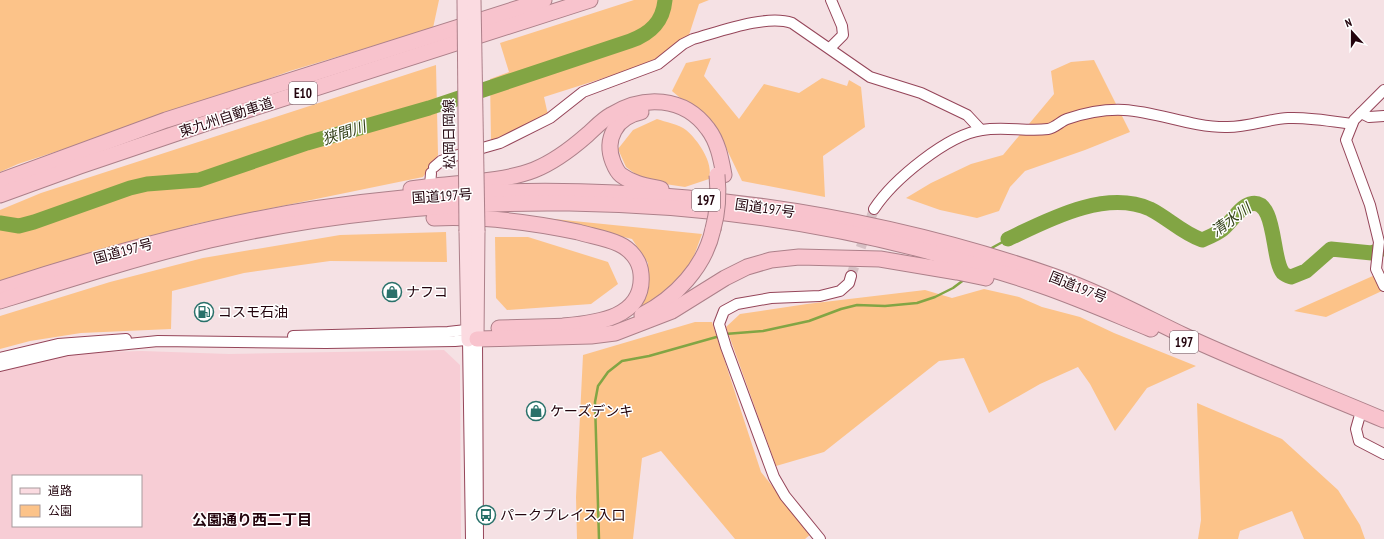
<svg xmlns="http://www.w3.org/2000/svg" width="1384" height="539" viewBox="0 0 1384 539" font-family="'PT Sans Narrow','Noto Sans JP',sans-serif">
  <rect width="100%" height="100%" fill="#f5e1e4"/>
  <path fill="#f7cdd5" fill-rule="evenodd" d="M444,350L460,365L461,539H0V370L66,355L101,352L142,351L229,354ZM13,476H141V526H13Z"/>
  <g fill="#fcc389">
    <polygon points="0,0 439,0 433,28 290,71 159,118 18,164 0,172"/>
    <polygon points="634,0 709,0 699,4 689,35 648,64 544,97 548,115 491,141 490,79 509,72 500,43"/>
    <polygon points="711,58 704,76 739,119 764,84 799,93 822,78 847,86 849,80 861,87 865,127 823,156 825,197 742,181 717,129 672,91 686,63"/>
    <polygon points="1094,60 1130,132 1085,150 1025,171 1010,187 999,211 977,218 940,210 906,198 931,183 971,164 1003,155 1054,94 1051,71 1071,62"/>
    <polygon points="436,65 438,155 423,177 195,224 0,281 0,210 41,193"/>
    <path d="M657,119C665,122 679,124 686,130C698,140 714,163 709,179L685,187L645,181L626,167L618,149L633,130Z"/>
    <polygon points="544,218 702,234 691,264 665,292 633,313 645,286 648,263 632,239"/>
    <polygon points="446,232 447,262 330,261 244,273 172,291 171,329 81,333 30,341 0,349 0,316 110,282 203,258 340,235"/>
    <polygon points="495,237 528,237 608,262 618,284 591,304 507,310 496,298"/>
    <polygon points="1384,271 1384,290 1326,317 1294,311"/>
    <polygon points="984,289 1019,297 1042,307 1080,317 1114,333 1196,366 1147,388 1115,431 1090,384 1078,367 1040,384 989,413 964,358 939,361 824,452 776,466 726,327 740,314 807,304 925,290 952,298"/>
    <polygon points="695,322 712,322 761,472 811,534 805,539 735,539 661,451 642,458 633,539 577,539 576,497 583,355"/>
    <polygon points="1197,403 1282,439 1338,490 1360,525 1365,539 1304,539 1292,511 1240,531 1238,539 1198,539 1201,520"/>
  </g>
  <g fill="none" stroke-linecap="round" stroke-linejoin="round">
    <g stroke="#82a544" stroke-width="2.5">
      <polyline points="988,250 1008,239"/>
      <polyline points="725,334 763,331 809,321 841,309 857,305 885,306 917,303 935,297 953,288 965,279"/>
      <polyline points="599,539 595,402 598,386 608,372 622,361 649,356 720,336"/>
    </g>
    <g stroke="#82a544" stroke-width="15">
      <path d="M0,223L19,226L34,222L130,188L147,184L199,180L307,143L429,108L630,41C650,34 663,22 665,0"/>
      <path d="M1008,239C1048,220 1105,189 1150,209C1168,218 1182,233 1202,240C1209,237 1217,234 1223,229C1232,221 1240,207 1250,204C1277,197 1271,259 1283,273C1285,275 1288,276 1291,277L1306,271L1331,249L1372,253L1384,248"/>
    </g>
    <polyline stroke="#d6c0c4" stroke-width="10" stroke-dasharray="10 5" stroke-linecap="butt" points="851,276 874,209"/>
    <g stroke="#954559" stroke-width="12">
      <g id="minor">
        <polyline points="830,48 843,35 842,26 831,0"/>
        <polyline points="1384,90 1354,120 1346,140 1370,205 1379,242 1376,269 1384,286"/>
        <polyline points="1361,113 1369,117 1384,116"/>
        <path d="M434,167L441,161L451,157L500,143L550,118L583,92L658,64L683,44L693,39C719,32 766,14 792,23L870,77L921,93L967,115L981,130"/>
        <polyline points="430,186 431,173"/>
        <path d="M874,209C893,180 947,135 982,130C1004,126 1027,132 1048,129C1055,128 1061,121 1067,119C1085,113 1105,109 1124,110C1158,112 1191,127 1225,127C1247,128 1267,119 1288,118C1309,117 1331,121 1352,124"/>
        <polyline points="293,336 448,332 475,329"/>
        <polyline points="468,340 471,539"/>
        <polyline points="0,358 58,344 126,339"/>
        <polyline points="0,366 68,350 158,341 326,343 455,341 477,339 478,539"/>
        <polyline points="1360,415 1356,429 1359,441 1384,454"/>
        <polyline points="820,539 785,496 774,477 726,347 719,324 724,311 737,304 771,298 820,296 840,291 849,283 851,276"/>
      </g>
    </g>
    <g stroke="#ad808a" stroke-width="15">
      <g id="major">
        <polyline points="466,231 468,340"/>
        <polyline points="477,339 478,231"/>
      </g>
    </g>
    <g stroke="#ad808a" stroke-width="17">
      <g id="highway">
        <path d="M641,112C616,117 604,139 613,162C615,167 617,172 621,175C633,184 648,186 661,189"/>
        <polyline points="0,181 166,120 544,0"/>
        <path d="M411,189C448,183 501,183 534,170C554,162 571,149 587,135C595,128 602,120 611,115C643,95 684,96 708,129C718,142 721,159 724,175"/>
        <polyline points="0,195 80,166 210,122 590,0"/>
        <path d="M434,218C482,216 531,222 578,232C591,236 606,238 619,244C630,249 640,260 641,274C645,318 596,323 564,326"/>
        <path d="M0,289C103,255 207,226 314,209C560,171 818,195 1053,276C1099,292 1141,315 1185,336C1250,366 1318,392 1384,420"/>
        <path d="M0,301C70,279 139,257 210,240C439,188 700,190 927,251C965,262 1003,272 1040,285C1078,298 1114,314 1151,329"/>
        <path d="M642,315C675,298 705,267 713,229"/>
        <polyline points="499,328 573,326"/>
        <polyline points="477,339 591,336 615,333 672,311 725,278 747,267 771,260 799,257 880,259 957,272 986,278"/>
      </g>
    </g>
    <use href="#minor" stroke="#fff" stroke-width="10"/>
    <use href="#major" stroke="#fbdbe1" stroke-width="13"/>
    <use href="#highway" stroke="#f8c3cd" stroke-width="15"/>
    <g stroke="#ad808a" stroke-width="15" stroke-linecap="butt">
      <g id="major-bridge">
        <polyline points="464,0 466,231"/>
        <polyline points="474,0 478,231"/>
      </g>
    </g>
    <g stroke="#ad808a" stroke-width="17" stroke-linecap="butt">
      <path id="highway-bridge" d="M713,229C718,211 719,195 717,175"/>
    </g>
    <use href="#major-bridge" stroke="#fbdbe1" stroke-width="13"/>
    <use href="#highway-bridge" stroke="#f8c3cd" stroke-width="15"/>
  </g>
  <defs>
    <g id="shop-ring" transform="scale(1)"><circle r="9.5" fill="#fff" stroke="#29716a" stroke-width="1.5"/><path d="M-5-2.5h2.3a2.7 3.5 0 0 1 5.4 0H5L5.5 6h-11ZM-1.5-2.5h3a1.5 2.3 0 0 0-3 0Z" fill="#29716a"/></g>
    <g id="fuel-ring" transform="scale(1)"><circle r="9.5" fill="#fff" stroke="#29716a" stroke-width="1.5"/><path d="M-5.5-6h7V0h2V4h1.3V-2.5L3-4.5l.8-.8L6-3V5H2.5V1h-1V6h-7ZM-4.2-4.7v3.2H.2V-4.7Z" fill="#29716a"/></g>
    <g id="bus-ring" transform="scale(1)"><circle r="9.5" fill="#fff" stroke="#29716a" stroke-width="1.5"/><path d="M-5-6H5V4H4V6H2V4H-2V6H-4V4H-5ZM-3.5-4V0h7V-4ZM-3.5 1.2v1.5H-2V1.2ZM2 1.2v1.5H3.5V1.2Z" fill="#29716a"/></g>
  </defs>
  <g fill-rule="evenodd">
    <use href="#shop-ring" x="392" y="292"/>
    <use href="#fuel-ring" x="204" y="312"/>
    <use href="#shop-ring" x="536" y="411"/>
    <use href="#bus-ring" x="486" y="515"/>
  </g>
  <g text-anchor="middle" stroke-width="3" stroke-linejoin="round" paint-order="stroke">
    <g fill="#fff" stroke="#654f56" stroke-width="1">
      <rect x="289" y="82" width="28" height="22" rx="3"/>
      <rect x="692" y="189" width="28" height="22" rx="3"/>
      <rect x="1170" y="331" width="28" height="22" rx="3"/>
    </g>
    <g font-size="13" font-weight="bold" fill="#23040d">
      <text x="303" y="98">E10</text>
      <text x="706" y="205">197</text>
      <text x="1184" y="347">197</text>
    </g>
    <g font-size="14" fill="#23040d" stroke="#fff">
      <text transform="translate(226 117) rotate(-18)" y="5">東九州自動車道</text>
      <text transform="translate(449 134) rotate(-91)" y="5">松岡日岡線</text>
      <text transform="translate(442 196) rotate(-4)" y="5">国道197号</text>
      <text transform="translate(765 208) rotate(8)" y="5">国道197号</text>
      <text transform="translate(123 251) rotate(-15)" y="5">国道197号</text>
      <text transform="translate(1078 287) rotate(22)" y="5">国道197号</text>
    </g>
    <g font-size="14" fill="#23040d" stroke="#fff" text-anchor="start">
      <text x="406" y="297">ナフコ</text>
      <text x="218" y="317">コスモ石油</text>
      <text x="550" y="416">ケーズデンキ</text>
      <text x="500" y="520">パークプレイス入口</text>
    </g>
    <g font-size="15" font-style="italic" fill="#334119" stroke="#fff">
      <text transform="translate(344 133) rotate(-18)" y="5">狭間川</text>
      <text transform="translate(1231 220) rotate(-36)" y="5">清水川</text>
    </g>
    <g font-size="15" font-weight="bold" fill="#23040d" stroke="#fff">
      <text x="252" y="525">公園通り西二丁目</text>
    </g>
  </g>
  <rect x="12" y="475" width="130" height="52" fill="#ffffff" stroke="#a79b9e"/>
  <rect x="20" y="488" width="20" height="6" fill="#fbdbe1" stroke="#a79b9e"/>
  <text x="48" y="495" font-size="12" fill="#23040d">道路</text>
  <rect x="20" y="505" width="20" height="12" fill="#fcc389" stroke="#a79b9e"/>
  <text x="48" y="515" font-size="12" fill="#23040d">公園</text>
  <g transform="translate(1352 32) rotate(339)" stroke="#ffffff" stroke-width="3" paint-order="stroke">
  <path d="M0-3L7 15L0 10L-7 15Z" fill="#23040d"/>
  <text y="-6" font-size="11" font-weight="bold" text-anchor="middle" fill="#23040d">N</text>
  </g>
</svg>
